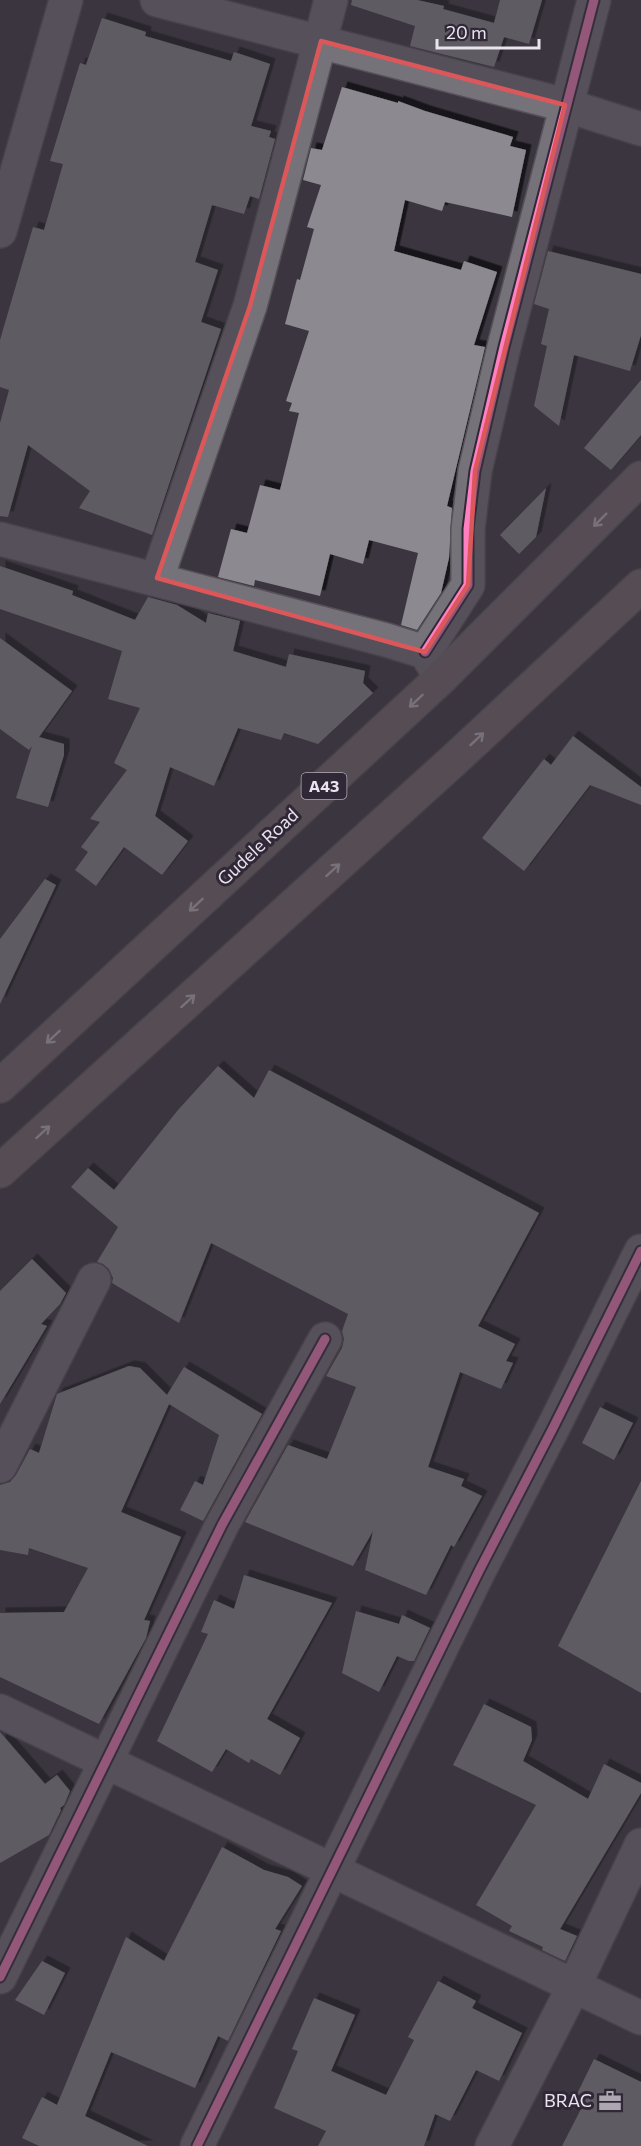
<svg xmlns="http://www.w3.org/2000/svg" width="641" height="2146" viewBox="0 0 641 2146" font-family="Commissioner,sans-serif">
  <defs>
    <filter id="shadow"><feDropShadow dx="5.5" dy="-5.5" stdDeviation="0" flood-color="#0009"/></filter>
  </defs>
  <rect width="100%" height="100%" fill="#3a353e"/>
  <g fill="#8d8991" filter="url(#shadow)">
    <polygon points="352,0 417,0 444,6 443,9 494,23 500,0 542,0 529,44 504,37 494,67 410,46 415,26 351,5"/>
    <polygon points="102,18 146,32 145,36 231,61 234,52 270,64 251,126 271,131 269,137 275,139 259,199 250,196 244,214 212,205 195,262 218,270 201,322 221,329 152,535 79,508 90,491 28,445 8,517 0,516 0,423 9,390 0,387 0,340 33,227 44,230 63,164 50,161 80,63 86,65"/>
    <polygon points="342,87 398,103 398,101 425,111 513,137 510,146 526,150 512,217 445,202 442,211 405,200 394,251 461,270 464,261 497,272 474,345 485,347 447,506 452,508 449,558 441,593 417,630 401,625 418,553 369,540 363,564 330,554 320,596 255,580 254,586 218,577 231,529 247,533 260,485 280,490 299,413 289,411 292,403 286,401 309,331 285,324 297,279 300,280 314,229 307,227 321,185 303,180 311,148 322,150"/>
    <polygon points="548,251 641,274 641,335 630,371 574,355 559,426 534,406 547,346 541,344 549,309 534,304"/>
    <polygon points="641,380 641,435 611,470 584,448"/>
    <polygon points="546,488 536,537 519,554 500,535"/>
    <polygon points="0,566 73,591 72,595 135,620 148,597 177,605 206,623 208,613 240,621 233,651 286,667 289,654 365,671 363,683 373,693 318,744 284,733 281,740 238,728 214,786 170,767 155,816 188,841 162,875 124,847 96,886 75,870 88,852 81,847 100,822 90,819 127,770 114,763 140,708 108,699 122,651 0,609"/>
    <polygon points="0,638 72,691 39,737 64,744 64,755 48,807 16,798 32,746 29,750 0,729"/>
    <polygon points="573,736 641,787 641,805 590,785 524,871 482,838 544,759 551,765"/>
    <polygon points="45,879 56,885 0,1004 0,939"/>
    <polygon points="218,1066 254,1098 269,1070 539,1213 478,1326 515,1344 506,1361 513,1363 501,1389 460,1372 428,1467 464,1479 461,1486 482,1496 454,1547 451,1545 426,1595 365,1570 373,1531 353,1566 245,1522 288,1445 327,1459 356,1387 326,1376 342,1348 344,1339 342,1331 348,1314 211,1243 179,1323 112,1283 113,1278 109,1269 103,1264 97,1262 118,1227 71,1187 88,1168 114,1190 178,1110"/>
    <polygon points="32,1259 66,1293 60,1304 41,1324 47,1326 0,1404 0,1291"/>
    <polygon points="129,1366 140,1368 167,1395 184,1367 262,1414 203,1521 180,1510 195,1481 203,1485 219,1435 169,1404 121,1512 181,1537 144,1620 150,1621 146,1638 99,1724 0,1677 0,1613 64,1612 88,1568 29,1548 28,1555 0,1550 0,1485 10,1482 16,1475 30,1449 39,1453 57,1394"/>
    <polygon points="600,1407 633,1423 614,1460 582,1443"/>
    <polygon points="641,1481 641,1693 558,1646"/>
    <polygon points="244,1575 332,1603 267,1719 300,1738 280,1775 251,1759 249,1763 226,1749 212,1772 157,1741 208,1634 201,1632 214,1600 234,1609"/>
    <polygon points="356,1611 399,1624 402,1615 430,1628 414,1661 409,1661 397,1656 379,1692 342,1673"/>
    <polygon points="484,1704 531,1727 532,1740 523,1761 588,1799 604,1764 641,1783 641,1793 560,1929 577,1936 565,1961 542,1950 543,1947 509,1931 512,1926 476,1905 536,1805 453,1765"/>
    <polygon points="0,1732 45,1784 57,1775 70,1791 64,1805 60,1808 61,1810 49,1835 0,1863"/>
    <polygon points="222,1847 264,1870 288,1877 302,1886 275,1929 281,1931 228,2041 218,2036 195,2088 111,2052 85,2116 148,2146 39,2146 22,2138 42,2097 57,2105 126,1937 164,1961"/>
    <polygon points="42,1961 65,1973 44,2015 15,2000"/>
    <polygon points="438,1981 476,2001 472,2008 522,2033 499,2081 476,2070 450,2121 435,2114 424,2146 318,2146 326,2131 274,2108 298,2051 292,2049 314,1998 355,2015 331,2071 386,2095 414,2040 408,2037"/>
    <polygon points="594,2059 641,2082 641,2146 562,2146 584,2103 575,2098"/>
  </g>
  <g fill="none" stroke-linecap="round" stroke-linejoin="round">
    <g stroke="#565159" stroke-width="36">
      <g id="minor">
        <polyline points="157,0 565,105 641,129"/>
        <polyline points="0,231 66,0"/>
        <polyline points="0,539 386,640 425,652 437,671"/>
        <polyline points="157,578 250,306 331,0"/>
        <polyline points="425,652 468,585 468,529 475,471 504,347 594,0"/>
        <polyline points="0,1466 94,1280"/>
        <polyline points="0,1711 641,2018"/>
        <polyline points="0,1977 222,1525 325,1339"/>
        <polyline points="197,2146 479,1571 554,1426 641,1251"/>
        <polyline points="492,2146 574,1986 641,1845"/>
      </g>
    </g>
    <g stroke="#565159" stroke-width="36">
      <g id="trunk">
        <polyline points="0,1086 441,678 641,478"/>
        <polyline points="0,1171 455,759 641,586"/>
      </g>
    </g>
    <use href="#minor" stroke="#76727a" stroke-width="33"/>
    <use href="#trunk" stroke="#766b6d" stroke-width="33"/>
    <g stroke="#302737" stroke-width="13">
      <g id="cycleway">
        <polyline points="425,652 468,585 468,529 475,471 504,347 594,0"/>
        <polyline points="0,1977 222,1525 325,1339"/>
        <polyline points="197,2146 479,1571 554,1426 641,1251"/>
      </g>
    </g>
    <use href="#cycleway" stroke="#ff80c0" stroke-width="9"/>
  </g>
  <defs><path id="oneway-shaft" d="M-6 0H5M1.5-3L5.5 0L1.5 3" fill="none" stroke-width="1.6" stroke-linecap="round" stroke-linejoin="round" transform="scale(1.5)"/></defs>
  <g stroke="#c1bac2">
    <use href="#oneway-shaft" transform="translate(600 520) rotate(135)"/>
    <use href="#oneway-shaft" transform="translate(416 701) rotate(137)"/>
    <use href="#oneway-shaft" transform="translate(477 739) rotate(-43)"/>
    <use href="#oneway-shaft" transform="translate(333 870) rotate(-42)"/>
    <use href="#oneway-shaft" transform="translate(196 905) rotate(137)"/>
    <use href="#oneway-shaft" transform="translate(188 1001) rotate(-42)"/>
    <use href="#oneway-shaft" transform="translate(53 1037) rotate(137)"/>
    <use href="#oneway-shaft" transform="translate(43 1132) rotate(-42)"/>
  </g>
  <path d="M0 0H641V2146H0ZM321,41L565,105L475,471L468,585L425,652L157,578L250,306Z" fill="#3a353e" fill-opacity=".55" fill-rule="evenodd"/>
  <path fill="none" stroke="#db575a" stroke-width="4.5" stroke-linejoin="round" d="M321,41L565,105L475,471L468,585L425,652L157,578L250,306Z"/>
  <defs>
    <g id="office-bare" transform="scale(1.8)"><path d="M-6-3h4V-5.5h4V-3h4V5H-6ZM-1-4.5V-3h2v-1.5ZM-6 0V1H6V0Z" fill="#aca7b1" stroke="#302737" stroke-width="2.5" paint-order="stroke"/></g>
  </defs>
  <g fill-rule="evenodd">
    <use href="#office-bare" x="610" y="2101"/>
  </g>
  <g text-anchor="middle" stroke-width="6" stroke-linejoin="round" paint-order="stroke">
    <rect fill="#302737" stroke="#b2abb8" stroke-width="1.5" x="301.5" y="773" width="45" height="26" rx="4.5"/>
    <g font-size="16" font-weight="bold" fill="#eae4ef">
      <text x="324" y="792">A43</text>
    </g>
    <g font-size="18" fill="#eae4ef" stroke="#302737">
      <text transform="translate(258 847) rotate(-43)" y="6">Gudele Road</text>
    </g>
    <g font-size="18" fill="#eae4ef" stroke="#302737" text-anchor="end">
      <text x="592" y="2107">BRAC</text>
    </g>
  </g>
  <path d="M437 39v9h102v-9" fill="none" stroke="#eae4ef" stroke-width="3"/>
  <text x="446" y="39" font-size="18" fill="#eae4ef" stroke="#302737" stroke-width="4.5" paint-order="stroke">20 m</text>
</svg>
